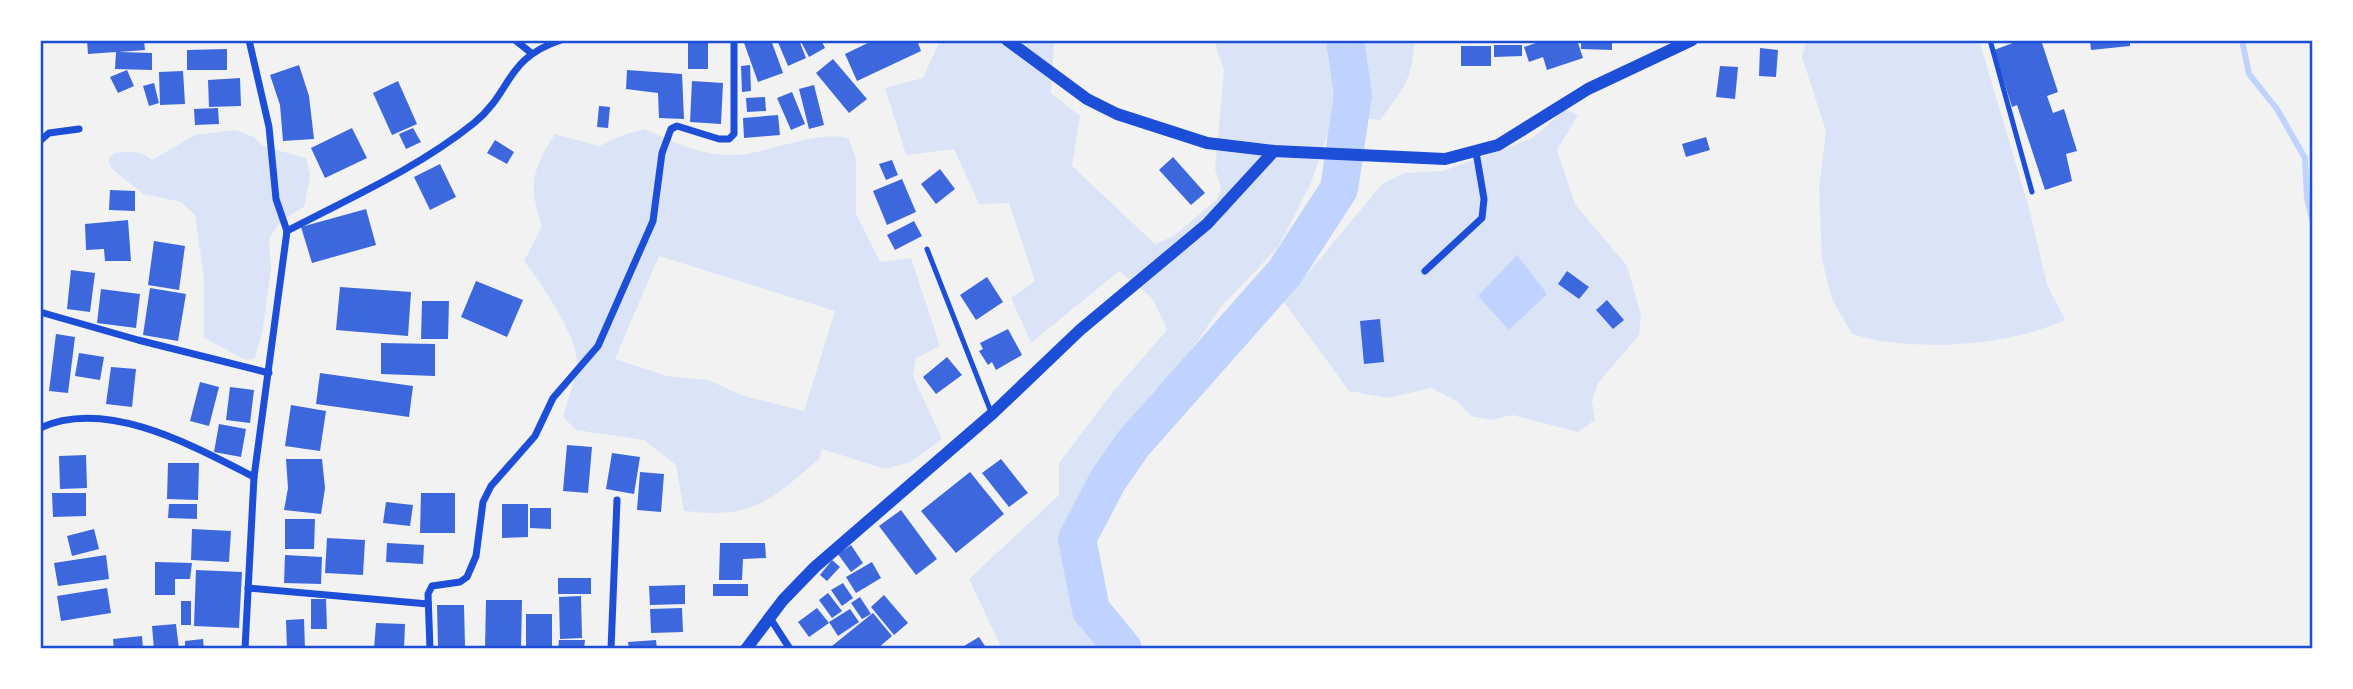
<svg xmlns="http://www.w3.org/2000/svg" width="2353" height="689" viewBox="0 0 2353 689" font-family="Cabin,sans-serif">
  <rect width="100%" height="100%" fill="#f2f2f2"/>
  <g fill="#dbe4f7" fill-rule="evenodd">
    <path d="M940,40H1054L1051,93L1080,116L1072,166L1155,244L1174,236L1217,199L1221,188L1215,169L1224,70L1214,40H1414C1414,78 1402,91 1380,120L1334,115L1311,183L1278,247L1221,307L1184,360L1151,394L1072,529L1073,589L1092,624L1099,649H1002L969,579L1059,495V463L1112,393L1167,330L1153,299L1119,271L1031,343L1011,298L1035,281L1009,203L979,204L954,149L906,155L885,88L923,78Z"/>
    <path d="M1806,40H1979L2029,208L2047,285L2065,320C2010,346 1910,353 1852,334L1832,299L1822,260L1819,189L1826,131L1802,57Z"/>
    <polygon points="1565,109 1578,115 1557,150 1575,204 1627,266 1641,315 1639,335 1598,383 1592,401 1595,420 1578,432 1512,415 1491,420 1471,416 1457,401 1431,388 1388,398 1349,391 1284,302 1382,184 1404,173 1443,171 1533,138"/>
    <path d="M644,129C673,141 700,156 732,155C766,155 821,128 849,139L856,159V214L880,262L911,258L940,346L916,358L913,376L942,439L911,462L885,469L822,449L819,459C768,502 755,519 684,511L676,465L644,440L576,430L563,417C567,400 575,382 577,365C579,338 541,283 524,261L542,226C528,186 532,169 555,134L599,146L626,134ZM659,256L835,311L804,411L744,396L708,380L667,376L615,359Z"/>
    <path d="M235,130L254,137L262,146L306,158L310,177L304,207L282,220L269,238L271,268L263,328L255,358L246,360L204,338V279L195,215L181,202L143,194L112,169L108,160L114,153C128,151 141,150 152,160L195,135Z"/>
  </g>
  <polygon fill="#bfd3fe" points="1517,255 1547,294 1509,330 1478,296"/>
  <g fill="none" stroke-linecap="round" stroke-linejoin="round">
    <polyline stroke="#bfd3fe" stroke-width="6" points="2242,40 2249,74 2277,109 2305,158 2307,198 2313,223"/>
    <polyline stroke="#bfd3fe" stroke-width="38" points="1123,649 1091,610 1077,539 1108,480 1133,444 1285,272 1339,189 1353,95 1345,40"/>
  </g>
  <g fill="#3d67dc">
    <polygon points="87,40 144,40 145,50 119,52 152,53 152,70 115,69 116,52 88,54"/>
    <rect x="688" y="40" width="20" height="29"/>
    <polygon points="743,40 771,40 783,73 758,82"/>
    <polygon points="777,40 799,40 806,58 788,66"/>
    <polygon points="800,40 821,40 825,48 809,57"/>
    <polygon points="874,40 917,40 921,51 857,81 845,54"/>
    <polygon points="1545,40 1577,40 1583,58 1547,70 1543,57 1529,62 1524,47"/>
    <polygon points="1581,40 1612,40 1612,50 1581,49"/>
    <polygon points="2012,40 2041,40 2058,92 2047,96 2053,113 2064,109 2077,151 2066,154 2072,181 2045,190 2017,105 2012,107 1994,50 2013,43"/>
    <polygon points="2090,40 2130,40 2130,46 2091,50"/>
    <polygon points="1494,45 1522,45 1522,56 1494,57"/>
    <rect x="1461" y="46" width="30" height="20"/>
    <polygon points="1760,48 1778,50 1776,77 1759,76"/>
    <polygon points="227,49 227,70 187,70 187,50"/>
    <polygon points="833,59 867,99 849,113 816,73"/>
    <polygon points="299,65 309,96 314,139 283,141 280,105 270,75"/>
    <polygon points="750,65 751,91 742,92 741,66"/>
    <polygon points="1720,66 1738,67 1735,99 1716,97"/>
    <polygon points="127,70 134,86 118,93 110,77"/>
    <polygon points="627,70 682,74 684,119 659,118 658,93 626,89"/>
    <polygon points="183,71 185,104 160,105 159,72"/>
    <polygon points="240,78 241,106 209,107 208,80"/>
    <polygon points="398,81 417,124 392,135 373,93"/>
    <polygon points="692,81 723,83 721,124 690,122"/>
    <polygon points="154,83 159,103 149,106 143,86"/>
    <polygon points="814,85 824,125 809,129 799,89"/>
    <polygon points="792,92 805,124 791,130 777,98"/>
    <polygon points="765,97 766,111 747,112 746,98"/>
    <polygon points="599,106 610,107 608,128 597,127"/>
    <polygon points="218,108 219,124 195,125 194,109"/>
    <polygon points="778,115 780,135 744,138 743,118"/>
    <polygon points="352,128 367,158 325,178 311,148"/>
    <polygon points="413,128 421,142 406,149 399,134"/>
    <polygon points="1706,137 1710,150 1686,157 1682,144"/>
    <polygon points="495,140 514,152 507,164 487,153"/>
    <polygon points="1173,157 1205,193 1191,205 1159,170"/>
    <polygon points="892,160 898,175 886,180 879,164"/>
    <polygon points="440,164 456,197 430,210 414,177"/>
    <polygon points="940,169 955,189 936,204 921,184"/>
    <polygon points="902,179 916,212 887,225 873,191"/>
    <polygon points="110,190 135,191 135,211 109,210"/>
    <polygon points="366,209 376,245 312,263 301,227"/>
    <polygon points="128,220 131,261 105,261 104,249 86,250 85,224"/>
    <polygon points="914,221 922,236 895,250 887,235"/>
    <polygon points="154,241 185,246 179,290 148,285"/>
    <polygon points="71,270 95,273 90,312 67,309"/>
    <polygon points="1567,271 1589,287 1579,299 1558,284"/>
    <polygon points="987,277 1003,302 976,320 960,295"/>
    <polygon points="476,281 523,300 507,337 461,317"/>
    <polygon points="340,287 411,292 408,336 336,330"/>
    <polygon points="150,288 186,294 178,341 143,335"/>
    <polygon points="101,289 140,294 136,328 97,323"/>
    <polygon points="1607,300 1624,320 1613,329 1596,310"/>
    <polygon points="422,301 449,301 448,339 421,339"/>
    <polygon points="1380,319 1384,362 1364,364 1360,321"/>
    <polygon points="1008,329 1022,355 996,370 992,362 988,365 979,351 983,349 980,343"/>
    <polygon points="56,334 75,337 68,393 49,391"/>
    <polygon points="381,343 435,344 435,376 381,374"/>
    <polygon points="79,353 104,357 100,380 75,376"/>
    <polygon points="947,357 962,375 936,394 923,377"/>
    <polygon points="111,367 136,369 132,407 106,404"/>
    <polygon points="320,373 413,386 409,417 316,404"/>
    <polygon points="200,382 219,387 209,426 190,421"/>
    <polygon points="230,387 254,390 250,423 226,420"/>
    <polygon points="291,405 326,411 320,451 285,446"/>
    <polygon points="219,424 246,429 241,457 214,452"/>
    <polygon points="567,445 592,447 588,493 563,491"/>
    <polygon points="612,453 640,457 634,494 606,489"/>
    <polygon points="86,455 87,488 60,489 59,456"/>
    <polygon points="286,459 322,459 325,488 321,514 284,510 288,488"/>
    <polygon points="1001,459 1028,493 1009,507 982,473"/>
    <polygon points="168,463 199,463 198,500 167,499"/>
    <polygon points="640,472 664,474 661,512 637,510"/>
    <polygon points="970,472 1004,514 956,553 921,511"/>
    <polygon points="52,493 86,493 86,516 53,517"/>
    <polygon points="421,493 455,493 455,533 420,533"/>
    <polygon points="386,502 413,505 410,526 383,523"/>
    <polygon points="169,504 197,504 197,519 168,518"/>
    <polygon points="502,504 528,504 528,537 502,538"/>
    <polygon points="530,508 551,508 551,529 530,528"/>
    <polygon points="901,510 937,559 916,575 879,526"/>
    <polygon points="285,519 315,519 314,549 285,549"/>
    <polygon points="94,529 99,549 72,556 67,536"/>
    <polygon points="192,529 231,531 229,562 191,560"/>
    <polygon points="327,538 365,540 363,575 325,573"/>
    <polygon points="387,543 424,545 423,564 386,562"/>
    <polygon points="720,543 765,543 766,558 743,559 742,580 719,580"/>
    <polygon points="851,545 863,563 851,572 838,554"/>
    <polygon points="106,555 109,579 58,586 54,563"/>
    <polygon points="285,555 322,557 321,584 284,583"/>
    <polygon points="832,560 840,567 827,581 820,575"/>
    <polygon points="155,562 192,563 190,579 175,579 175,595 155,595"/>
    <polygon points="872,562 881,578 856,593 846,577"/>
    <polygon points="196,570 242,572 239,628 194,626"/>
    <rect x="558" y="578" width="33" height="16"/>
    <polygon points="843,583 853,598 842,606 831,590"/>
    <rect x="713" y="584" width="35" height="12"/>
    <polygon points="685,585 685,604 650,605 649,586"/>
    <polygon points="107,588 111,613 61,621 57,596"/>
    <polygon points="828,593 842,611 832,618 819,600"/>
    <polygon points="884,595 908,623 894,635 871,607"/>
    <polygon points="581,596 582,638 560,639 559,597"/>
    <polygon points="860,597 871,614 862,619 851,603"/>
    <polygon points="311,599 326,599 327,629 311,629"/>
    <polygon points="486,600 522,600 521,649 485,649"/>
    <rect x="181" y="601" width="10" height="24"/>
    <polygon points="437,605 464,605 465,646 438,646"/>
    <polygon points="682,608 683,632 651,633 650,609"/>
    <polygon points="817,608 829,623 809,637 798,622"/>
    <polygon points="850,609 859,622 838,636 829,622"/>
    <polygon points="873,613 892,636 877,649 835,649 832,646"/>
    <rect x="526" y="614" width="26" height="35"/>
    <polygon points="304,619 305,649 287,649 286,620"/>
    <polygon points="376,623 405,624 404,649 374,649"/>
    <polygon points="176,624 179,649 154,649 152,626"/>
    <polygon points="142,636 143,649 114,649 113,639"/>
    <polygon points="979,637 987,649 959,649"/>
    <polygon points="203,639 204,649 185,649 185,641"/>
    <polygon points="559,640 585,640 584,649 558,649"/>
    <polygon points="656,640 657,649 629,649 628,642"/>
  </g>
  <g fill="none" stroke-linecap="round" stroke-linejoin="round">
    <g stroke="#1d4ed8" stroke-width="5">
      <polyline points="1990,40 2032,192"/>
      <polyline points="927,249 991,412"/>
    </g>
    <g stroke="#1d4ed8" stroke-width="7">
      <polyline points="515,40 530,52"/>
      <polyline points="40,141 49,133 79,129"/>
      <path d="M287,231C350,198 418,168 474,123C513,91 504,59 561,40"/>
      <polyline points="1425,271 1482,218 1484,199 1476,152"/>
      <polyline points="40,312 138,340 269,373"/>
      <path d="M40,428C107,397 195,447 254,477"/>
      <polyline points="248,588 428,604"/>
      <polyline points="770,618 790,649"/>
      <polyline points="245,649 254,477 287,231 276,199 269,127 249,40"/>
      <polyline points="430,649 428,594 432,586 460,582 467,577 476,556 483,502 491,486 535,436 553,398 598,346 653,221 662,153 671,129 677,126 719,139 729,139 734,134 734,40"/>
      <polyline points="611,649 617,500"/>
    </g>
    <g stroke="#1d4ed8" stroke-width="12">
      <polyline points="1007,40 1087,99 1117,114 1207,143 1274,151 1445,159 1498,145 1588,89 1692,40"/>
      <polyline points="746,649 783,600 815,567 992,414 1080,330 1207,224 1274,151"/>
    </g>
  </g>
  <rect width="2353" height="689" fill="none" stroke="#ffffff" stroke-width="84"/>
  <rect x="42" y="42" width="2269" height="605" fill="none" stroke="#1d4ed8" stroke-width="2.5"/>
</svg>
